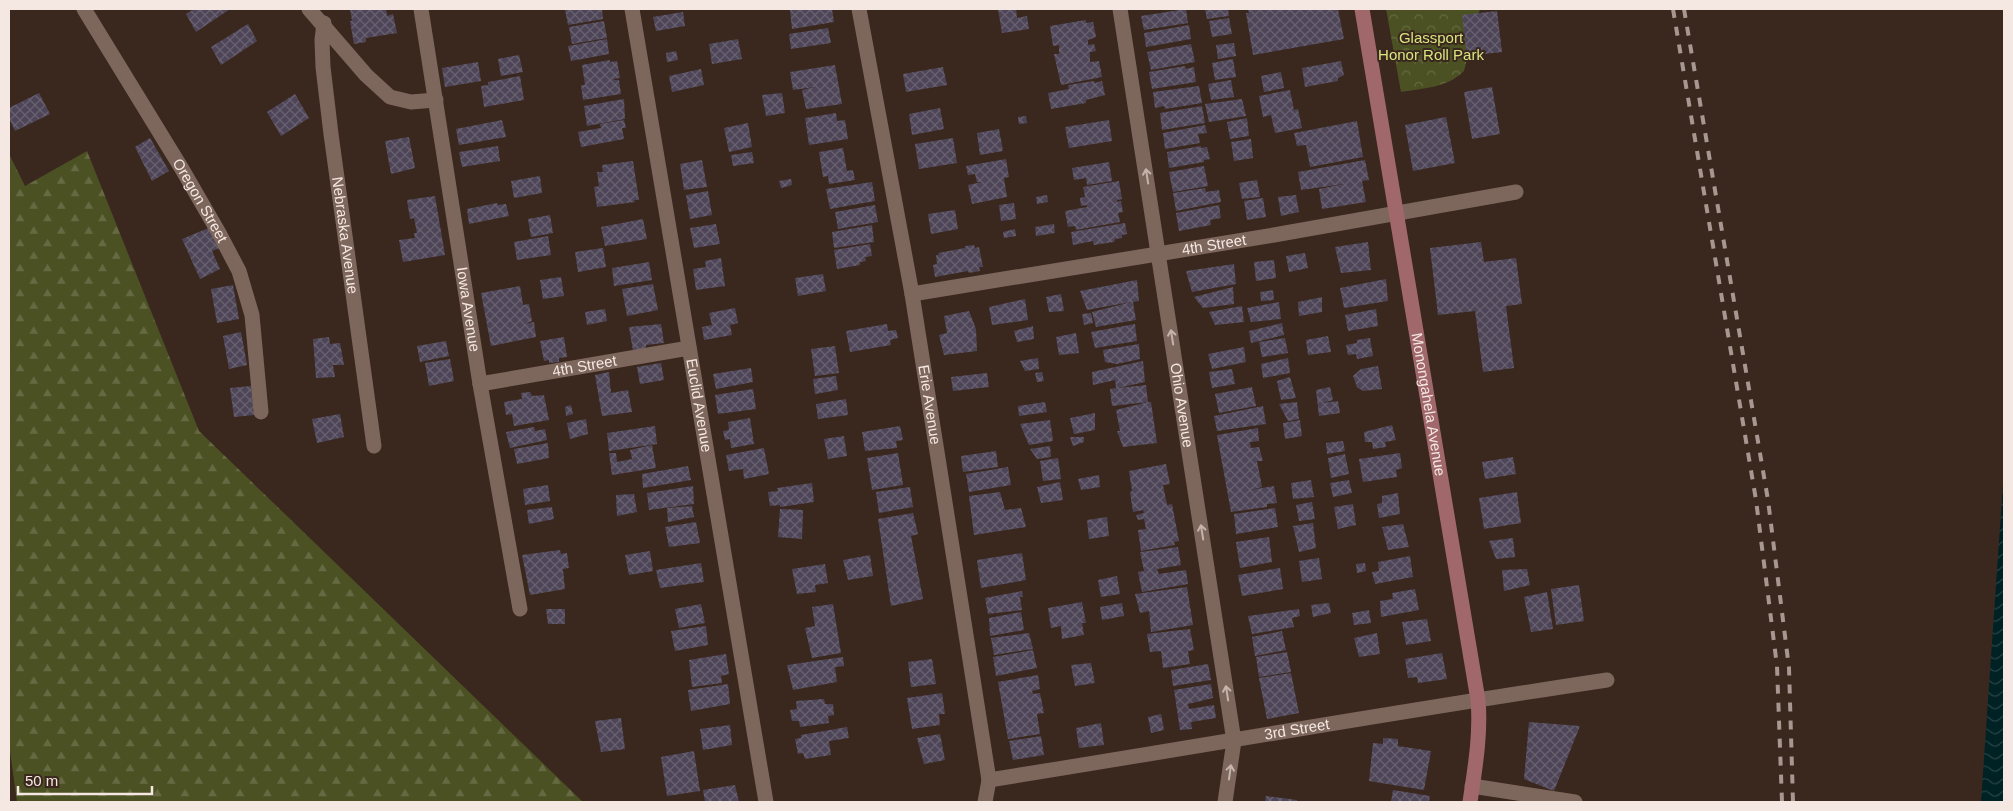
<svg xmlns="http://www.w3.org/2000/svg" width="2013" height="811" viewBox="0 0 2013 811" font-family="Helvetica,sans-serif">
  <defs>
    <pattern id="forest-firs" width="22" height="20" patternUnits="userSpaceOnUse" patternTransform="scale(1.25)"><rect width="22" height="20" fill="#4b5123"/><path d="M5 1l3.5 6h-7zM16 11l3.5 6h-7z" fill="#666a43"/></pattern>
    <pattern id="park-crowns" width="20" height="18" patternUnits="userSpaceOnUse" patternTransform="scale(1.25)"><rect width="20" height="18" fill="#4b5123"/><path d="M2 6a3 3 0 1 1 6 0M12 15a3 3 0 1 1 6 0" fill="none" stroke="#666a43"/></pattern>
    <pattern id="water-waves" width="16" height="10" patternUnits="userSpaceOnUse" patternTransform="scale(1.25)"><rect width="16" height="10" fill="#002224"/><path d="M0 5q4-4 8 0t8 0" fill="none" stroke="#264244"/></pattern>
    <pattern id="building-cross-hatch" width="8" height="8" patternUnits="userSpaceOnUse" patternTransform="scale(1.25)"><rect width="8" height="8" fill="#4e4658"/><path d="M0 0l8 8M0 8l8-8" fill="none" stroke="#686170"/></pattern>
  </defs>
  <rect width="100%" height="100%" fill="#3a271e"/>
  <polygon fill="url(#forest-firs)" points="87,151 199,431 583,802 17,802 9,744 9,154 25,186"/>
  <path fill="url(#park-crowns)" d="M1386,9H1480L1464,71C1447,88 1424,88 1401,92Z"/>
  <polygon fill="url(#water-waves)" points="2004,469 2004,802 1981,802"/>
  <g fill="url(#building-cross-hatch)">
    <polygon points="194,9 230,9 196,32 186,14"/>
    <polygon points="350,9 386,9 387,16 393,14 397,33 366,38 366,42 354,44 350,21 352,21"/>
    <polygon points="572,9 602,9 603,19 568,25 565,10"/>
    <polygon points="799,9 832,9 834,22 792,29 790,10"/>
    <polygon points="998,9 1016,9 1017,18 1027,16 1029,29 1002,33"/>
    <polygon points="1186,9 1188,23 1144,30 1141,16"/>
    <polygon points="1205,9 1228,9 1229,16 1207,19"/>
    <polygon points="1248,9 1338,9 1344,39 1253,55 1246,13 1249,13"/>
    <polygon points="1497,11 1502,52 1467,56 1462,15"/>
    <polygon points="683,12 685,26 656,31 653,17"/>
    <polygon points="1229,18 1232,34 1212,37 1209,21"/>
    <polygon points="1086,20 1086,23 1093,22 1096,37 1088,40 1088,45 1094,44 1096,51 1090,52 1090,62 1099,61 1102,77 1061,85 1054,54 1059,54 1059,45 1053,46 1050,26"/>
    <polygon points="604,21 607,38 572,44 569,27"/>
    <polygon points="248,24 257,41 221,65 211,47"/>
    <polygon points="1189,25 1191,39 1146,47 1144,33"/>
    <polygon points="828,28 831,43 791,49 789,34"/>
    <polygon points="607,39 609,54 571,61 568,46"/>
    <polygon points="738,39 742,59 712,64 709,44"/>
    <polygon points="1234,43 1236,56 1218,59 1216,45"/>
    <polygon points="1191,44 1195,62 1151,70 1147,52"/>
    <polygon points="676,51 678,60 667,62 666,53"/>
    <polygon points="519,55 523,72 501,76 498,59"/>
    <polygon points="1233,59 1236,77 1215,80 1212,63"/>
    <polygon points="610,60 610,62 617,61 620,78 614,79 614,80 619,80 621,94 583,100 581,85 585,85 582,65"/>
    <polygon points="1341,61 1344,75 1338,78 1338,81 1305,87 1302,68"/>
    <polygon points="478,62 481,81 445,87 442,68"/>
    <polygon points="835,65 842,104 806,109 802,90 815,87 793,90 790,72"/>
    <polygon points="1185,66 1186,69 1194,67 1196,82 1152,89 1149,72"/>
    <polygon points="943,67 947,85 906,92 903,74"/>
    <polygon points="701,69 704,85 672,92 669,76"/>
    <polygon points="1281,72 1284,88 1264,92 1261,76"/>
    <polygon points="520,76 524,100 484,107 481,86 488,85 488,82"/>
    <polygon points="1231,80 1234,97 1211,100 1208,84"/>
    <polygon points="1094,81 1095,83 1102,81 1105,95 1086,100 1086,103 1051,109 1048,93 1069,89 1068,85"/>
    <polygon points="1199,86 1202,103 1165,109 1164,106 1155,108 1153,92"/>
    <polygon points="1492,87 1500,134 1472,139 1464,92"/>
    <polygon points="1290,90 1294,110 1298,109 1302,128 1275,133 1271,115 1263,117 1259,96"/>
    <polygon points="39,93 50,114 15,131 9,118 9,108"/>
    <polygon points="782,93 785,113 766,116 762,95"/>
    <polygon points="295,94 309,118 281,136 267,112"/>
    <polygon points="624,99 625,119 587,126 584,106"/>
    <polygon points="1242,99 1246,116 1209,122 1205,104"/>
    <polygon points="1202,106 1205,123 1162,130 1160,113"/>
    <polygon points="940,108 944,129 912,135 909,114"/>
    <polygon points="836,113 837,121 845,120 848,139 809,145 805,118"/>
    <polygon points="1026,116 1027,123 1019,124 1018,117"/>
    <polygon points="1446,117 1455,163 1413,171 1405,125"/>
    <polygon points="1247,118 1249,136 1230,139 1227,122"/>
    <polygon points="502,120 506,137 459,145 456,129"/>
    <polygon points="624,120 626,128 622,128 624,139 581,147 578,132 601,128 600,124"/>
    <polygon points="1109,120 1112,141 1069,148 1065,127"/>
    <polygon points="1357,121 1363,157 1310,167 1306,145 1297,146 1294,133"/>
    <polygon points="748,123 752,147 729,152 724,128"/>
    <polygon points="1205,125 1207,133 1198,134 1200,143 1165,149 1163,133"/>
    <polygon points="999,129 1003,151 980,155 977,133"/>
    <polygon points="409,137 415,168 391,174 385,141"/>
    <polygon points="150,138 169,171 152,181 135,147"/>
    <polygon points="953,138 957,163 919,169 915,144"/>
    <polygon points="1251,139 1253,158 1234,161 1231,142"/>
    <polygon points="498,146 500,161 462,167 459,152"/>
    <polygon points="1201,146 1201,148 1207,147 1210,159 1204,160 1204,162 1169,168 1167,152"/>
    <polygon points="843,148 847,171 853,170 855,180 829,184 828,176 823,177 819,152"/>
    <polygon points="752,152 754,163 733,166 731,155"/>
    <polygon points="1006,159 1009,177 1004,178 1007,197 972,204 968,185 982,182 977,182 975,174 968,175 966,166"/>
    <polygon points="702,160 707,187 684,190 680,164"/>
    <polygon points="1365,160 1369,180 1362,181 1366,202 1322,209 1319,189 1344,184 1301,190 1298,172"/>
    <polygon points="633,161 639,200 634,200 635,202 597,207 594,187 599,186 597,172 603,172 602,165"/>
    <polygon points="1109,162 1112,181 1087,185 1086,178 1074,180 1072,168"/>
    <polygon points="1204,166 1208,186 1173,192 1169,172"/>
    <polygon points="540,176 542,193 514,198 511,181"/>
    <polygon points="791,179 792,185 781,188 779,181"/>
    <polygon points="1257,180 1260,197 1242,199 1239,183"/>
    <polygon points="1119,181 1122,199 1117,200 1117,202 1121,201 1123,212 1118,213 1120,222 1076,230 1075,226 1068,227 1065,211 1087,207 1087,205 1081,206 1080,198 1085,197 1083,187"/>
    <polygon points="872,182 875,201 830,209 826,189"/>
    <polygon points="1205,188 1206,192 1219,190 1221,202 1176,211 1173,193"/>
    <polygon points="708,191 712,215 690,219 686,195"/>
    <polygon points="1047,195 1048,202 1037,204 1036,197"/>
    <polygon points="1296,195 1299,212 1281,216 1278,197"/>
    <polygon points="435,196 445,255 403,262 399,240 415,238 414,233 417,233 414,218 410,219 407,200"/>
    <polygon points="1263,198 1266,217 1247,220 1244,201"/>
    <polygon points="497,203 498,205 506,204 509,216 469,224 467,209"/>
    <polygon points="1014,203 1016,219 1001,221 999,205"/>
    <polygon points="875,205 878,222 838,229 835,212"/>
    <polygon points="1219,205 1221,218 1210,220 1211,225 1179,231 1176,213"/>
    <polygon points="955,210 958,229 931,234 928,214"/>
    <polygon points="550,215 553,233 531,237 528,219"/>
    <polygon points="643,219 647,239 605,246 601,227"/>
    <polygon points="1125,223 1127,234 1122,235 1122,238 1115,239 1114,242 1094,245 1093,241 1073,245 1071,232"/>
    <polygon points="716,224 720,244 694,248 690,228"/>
    <polygon points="1054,224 1055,233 1036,236 1035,227"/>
    <polygon points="872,225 874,242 834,248 832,232"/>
    <polygon points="211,227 220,248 212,251 220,269 200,279 182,239"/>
    <polygon points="1015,229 1016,236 1004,238 1003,232"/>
    <polygon points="548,236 551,255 517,260 514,242"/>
    <polygon points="1368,242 1371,270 1341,273 1335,247"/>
    <polygon points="1481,242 1484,262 1516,258 1522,304 1506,306 1514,368 1483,372 1475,311 1438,315 1430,248"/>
    <polygon points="870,244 872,256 865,257 866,261 860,262 860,265 837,269 834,250"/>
    <polygon points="974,245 975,248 979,247 983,267 979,267 980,271 969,273 968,271 935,277 933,265 937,264 936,255 939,255 938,253 965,248 965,246"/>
    <polygon points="603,248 606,267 578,272 575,252"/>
    <polygon points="1305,253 1308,268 1289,272 1286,256"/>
    <polygon points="721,258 725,286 696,290 693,269 706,267 705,261"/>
    <polygon points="1274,260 1276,278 1256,281 1254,262"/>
    <polygon points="649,262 652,280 614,286 612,268"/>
    <polygon points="1234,264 1236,284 1192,292 1186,271"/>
    <polygon points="823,274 826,291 798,296 795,278"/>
    <polygon points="561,277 564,296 543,299 540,280"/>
    <polygon points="1386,279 1388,301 1344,308 1340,288"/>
    <polygon points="1137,280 1139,301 1133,302 1136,320 1096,327 1092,312 1131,302 1087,310 1080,291"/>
    <polygon points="653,284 658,310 627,316 622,289"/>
    <polygon points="233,285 239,319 217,323 211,289"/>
    <polygon points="520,286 523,305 529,304 532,321 524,324 534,322 536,337 491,346 481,293"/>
    <polygon points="1233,287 1234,304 1203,308 1194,297"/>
    <polygon points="1273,290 1274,300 1261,301 1260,292"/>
    <polygon points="1061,294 1064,311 1049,312 1046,297"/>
    <polygon points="1322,297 1322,312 1299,316 1298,302"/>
    <polygon points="1025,299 1028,320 992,325 989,307"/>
    <polygon points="1279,302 1281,319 1251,322 1247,308"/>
    <polygon points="1242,306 1244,322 1215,325 1209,312"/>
    <polygon points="735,308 738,323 730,325 732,335 704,340 702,327 712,325 709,313"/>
    <polygon points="605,309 607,321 587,325 585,312"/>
    <polygon points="1376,309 1378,326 1348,331 1345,315"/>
    <polygon points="969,311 976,329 977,351 944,355 939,335 947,333 944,316"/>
    <polygon points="1091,313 1093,323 1084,325 1082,314"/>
    <polygon points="1282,323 1284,335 1251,343 1249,331"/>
    <polygon points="661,324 664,343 646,345 646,348 633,351 629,327"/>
    <polygon points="887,324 888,331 896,330 898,338 890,340 891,345 850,352 846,331"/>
    <polygon points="1135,324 1137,341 1095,348 1091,332"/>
    <polygon points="1033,326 1034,339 1017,342 1014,331"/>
    <polygon points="241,332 247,365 229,369 223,336"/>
    <polygon points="1076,333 1079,353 1059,355 1056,337"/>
    <polygon points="1328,336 1331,352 1308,355 1306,340"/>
    <polygon points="329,337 330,344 340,343 344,365 333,365 335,377 316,378 313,339"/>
    <polygon points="564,337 567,357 559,358 559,362 549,363 549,360 544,361 540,341"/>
    <polygon points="1285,338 1288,353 1262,357 1259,342"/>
    <polygon points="1370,338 1373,356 1357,359 1356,354 1348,355 1346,345 1357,343 1357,340"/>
    <polygon points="446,341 449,356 420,362 417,346"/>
    <polygon points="1139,344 1140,359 1117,364 1105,362 1103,350"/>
    <polygon points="835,346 839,373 815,376 811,349"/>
    <polygon points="1244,347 1246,362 1212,369 1208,354"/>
    <polygon points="1038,358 1039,369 1025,371 1020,361"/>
    <polygon points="1288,358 1290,373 1263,378 1261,364"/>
    <polygon points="450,359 454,381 429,386 425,363"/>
    <polygon points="1143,361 1145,382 1118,388 1146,385 1148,402 1112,406 1110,389 1116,388 1115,380 1093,385 1092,372"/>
    <polygon points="661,363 664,380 640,384 637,367"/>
    <polygon points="1378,366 1382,389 1363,391 1357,387 1353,376 1361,369"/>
    <polygon points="751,368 753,382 716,389 713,374"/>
    <polygon points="1232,369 1235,384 1212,388 1209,372"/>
    <polygon points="609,372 611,393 628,390 632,412 602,416 595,375"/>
    <polygon points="1042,372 1044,381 1037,382 1035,373"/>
    <polygon points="987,373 989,387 953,391 951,377"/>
    <polygon points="836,376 838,390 815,394 813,379"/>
    <polygon points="1290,377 1296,398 1281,400 1277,381"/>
    <polygon points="251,386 254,415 234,417 230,388"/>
    <polygon points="1252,387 1256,406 1219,413 1215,394"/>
    <polygon points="1330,387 1333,400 1322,403 1338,401 1340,413 1319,416 1316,390"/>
    <polygon points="753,389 756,409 718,414 715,395"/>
    <polygon points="530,392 532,396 544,395 549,420 514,426 512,414 506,415 504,402 522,399 521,393"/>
    <polygon points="846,399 848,415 818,419 816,404"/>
    <polygon points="1045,402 1047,412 1019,416 1018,406"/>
    <polygon points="1148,402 1151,402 1157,443 1123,447 1117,431 1120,431 1116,410"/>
    <polygon points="1297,402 1299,419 1288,421 1279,404"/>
    <polygon points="571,405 573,414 566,416 565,407"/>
    <polygon points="1263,406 1266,424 1217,431 1214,416"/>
    <polygon points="1095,413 1095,430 1074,434 1070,418"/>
    <polygon points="340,414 344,437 317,443 312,419"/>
    <polygon points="750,418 754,444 731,448 730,439 725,440 723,431 729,430 728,422"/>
    <polygon points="586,419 588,434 570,439 567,423"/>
    <polygon points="1050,420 1053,441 1029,445 1020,424"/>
    <polygon points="1300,420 1302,436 1285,439 1283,423"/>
    <polygon points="1392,425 1396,440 1385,442 1386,447 1373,449 1372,442 1365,442 1364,432"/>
    <polygon points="655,426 657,444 609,451 607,433"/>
    <polygon points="900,426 903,440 896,441 897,448 865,451 862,432"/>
    <polygon points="534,427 535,431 545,429 547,440 510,448 506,432"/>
    <polygon points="1258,428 1259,441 1250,442 1251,448 1259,447 1263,461 1257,461 1262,487 1251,490 1274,486 1277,503 1267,504 1267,507 1231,512 1217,435"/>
    <polygon points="844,436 847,456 828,459 824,439"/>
    <polygon points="1070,437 1084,437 1084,442 1073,446"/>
    <polygon points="1343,441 1345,451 1327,454 1326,443"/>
    <polygon points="548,443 549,458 517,464 514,449"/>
    <polygon points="652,445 656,468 612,475 609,453 616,453 617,462 632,459 630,450"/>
    <polygon points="1050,446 1051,457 1037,459 1030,449"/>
    <polygon points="764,448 769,474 744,479 743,469 729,471 726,455"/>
    <polygon points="996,451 998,467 963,472 961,456"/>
    <polygon points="898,453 903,485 872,490 867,458"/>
    <polygon points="1400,453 1402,468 1396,470 1397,477 1363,482 1359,459"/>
    <polygon points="1345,454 1349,474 1331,478 1328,458"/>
    <polygon points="1513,457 1516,474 1485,479 1482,462"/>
    <polygon points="1058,458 1061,479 1043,481 1040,461"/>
    <polygon points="1166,464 1170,484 1163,485 1167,505 1172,504 1179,541 1174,542 1175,545 1141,551 1138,530 1146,529 1144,519 1138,520 1136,515 1144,513 1143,510 1133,512 1130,492 1132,491 1129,471"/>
    <polygon points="688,466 691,480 643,488 642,474"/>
    <polygon points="1008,467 1011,485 969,492 966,474"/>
    <polygon points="1099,475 1100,487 1081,490 1078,479"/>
    <polygon points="1311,480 1314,497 1293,499 1291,483"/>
    <polygon points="1349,480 1352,493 1333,497 1330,483"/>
    <polygon points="1060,482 1063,500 1041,503 1037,487"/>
    <polygon points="812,483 814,502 780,507 780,505 770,506 768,492 778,491 777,488"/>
    <polygon points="548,485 550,501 525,505 523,489"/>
    <polygon points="693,486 694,504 649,510 647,493"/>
    <polygon points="910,487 913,507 879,513 876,492"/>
    <polygon points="1000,492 1005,510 1021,508 1026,527 974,535 969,496"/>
    <polygon points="1517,492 1521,523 1484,529 1479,498"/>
    <polygon points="1398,493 1400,514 1379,518 1377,504 1382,503 1382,496"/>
    <polygon points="634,494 637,512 617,516 616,495"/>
    <polygon points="1312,502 1315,519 1299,521 1296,505"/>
    <polygon points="1353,504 1356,525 1338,529 1334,507"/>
    <polygon points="692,506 694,517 668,522 667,508"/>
    <polygon points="552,507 554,519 529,524 527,510"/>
    <polygon points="1275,508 1278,527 1236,534 1234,514"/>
    <polygon points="780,509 803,510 802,539 778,537"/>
    <polygon points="913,513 918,534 911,536 923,599 891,606 878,519"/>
    <polygon points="1107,517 1109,536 1089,539 1087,520"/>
    <polygon points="696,522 700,543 669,547 665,527"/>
    <polygon points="1313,523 1316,548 1299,552 1293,526"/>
    <polygon points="1403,524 1409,547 1388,550 1382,527"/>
    <polygon points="1269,537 1272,562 1240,568 1236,542"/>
    <polygon points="1513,538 1515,557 1496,559 1489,541"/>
    <polygon points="1178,547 1181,565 1157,569 1159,574 1186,570 1188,584 1142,592 1138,572 1144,571 1140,552"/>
    <polygon points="560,550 561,554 567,553 569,568 563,569 565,589 530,595 522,555"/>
    <polygon points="650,551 653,571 629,575 625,555"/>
    <polygon points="1022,553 1026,580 981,588 977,560"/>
    <polygon points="870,555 873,576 848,580 843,560"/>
    <polygon points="1410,556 1413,577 1375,584 1372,572 1379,571 1378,562"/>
    <polygon points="1319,558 1322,579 1302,582 1299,561"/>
    <polygon points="701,563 704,582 660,588 656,570"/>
    <polygon points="1365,563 1366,571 1357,573 1356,564"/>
    <polygon points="825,564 828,583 815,585 816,592 797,594 792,569"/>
    <polygon points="1280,568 1283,589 1242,596 1238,575"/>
    <polygon points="1527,569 1530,585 1504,591 1502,570"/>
    <polygon points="1117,576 1120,594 1101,597 1098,580"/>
    <polygon points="1579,585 1584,621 1556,625 1551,589"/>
    <polygon points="1187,587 1193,625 1151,632 1149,611 1140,613 1135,594"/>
    <polygon points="1415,589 1419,610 1381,617 1380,601 1393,599 1392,593"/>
    <polygon points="1022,591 1023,597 1020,597 1022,610 988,614 985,598"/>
    <polygon points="1547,592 1553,629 1531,632 1524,597"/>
    <polygon points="1082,602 1086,623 1082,623 1084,635 1062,639 1061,626 1051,628 1048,608"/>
    <polygon points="1122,603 1124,616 1102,620 1100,607"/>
    <polygon points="1329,603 1331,613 1313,617 1311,605"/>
    <polygon points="701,604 705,623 679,628 675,609"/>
    <polygon points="833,604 841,653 812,658 805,628 815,626 812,607"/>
    <polygon points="546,609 565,609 565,624 548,624"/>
    <polygon points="1299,609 1300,616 1292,618 1294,627 1252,634 1248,616"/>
    <polygon points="1369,610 1371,623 1354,625 1352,613"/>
    <polygon points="1021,612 1024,630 990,636 989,618"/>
    <polygon points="1427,619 1431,641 1406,645 1402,622"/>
    <polygon points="706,626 708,645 675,651 671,631"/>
    <polygon points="1190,629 1194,650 1188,651 1190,664 1163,668 1161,651 1150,652 1147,634"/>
    <polygon points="1282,631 1286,650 1255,656 1252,637"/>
    <polygon points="1029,633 1033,649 994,655 991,638"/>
    <polygon points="1377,633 1380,654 1359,657 1354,638"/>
    <polygon points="1033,650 1037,668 996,676 993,657"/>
    <polygon points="1287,652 1291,672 1259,677 1256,657"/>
    <polygon points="1442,653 1447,679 1418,683 1417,677 1408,678 1405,659"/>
    <polygon points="726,654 729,674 721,676 722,683 692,687 689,660"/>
    <polygon points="843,657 844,666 835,667 837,682 793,690 787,665"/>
    <polygon points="932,659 936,684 911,687 908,662"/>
    <polygon points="1091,663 1095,683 1075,686 1071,665"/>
    <polygon points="1208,664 1211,680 1173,686 1171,670"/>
    <polygon points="1291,673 1299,713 1267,719 1259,678"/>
    <polygon points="1038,675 1040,689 1032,691 1033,694 1040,693 1044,713 1037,714 1040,734 1008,739 998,682"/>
    <polygon points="728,684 730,704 691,711 688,690"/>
    <polygon points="1211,684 1213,698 1188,704 1189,709 1214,705 1216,718 1191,722 1192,729 1180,730 1174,690"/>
    <polygon points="942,693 945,714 939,714 940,725 912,729 907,698"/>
    <polygon points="824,699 825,704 833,704 834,715 828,716 829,723 800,727 799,721 792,721 790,710 797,709 796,701"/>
    <polygon points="1161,714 1164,730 1151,733 1148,717"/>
    <polygon points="621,718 625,749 601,752 595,721"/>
    <polygon points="1529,722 1580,726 1554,791 1524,779"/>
    <polygon points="1101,723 1104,745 1079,748 1076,728"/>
    <polygon points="730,725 732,745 703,750 700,729"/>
    <polygon points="847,727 849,738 829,741 831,755 805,759 803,753 798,754 795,739 801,738 801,735"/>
    <polygon points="940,734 945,760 924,764 917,738"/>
    <polygon points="1041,736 1044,755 1013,760 1009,741"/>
    <polygon points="1383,738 1398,739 1398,746 1431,751 1424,790 1369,781 1373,743 1383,744"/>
    <polygon points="694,751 700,791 667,796 661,757"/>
    <polygon points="735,785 739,802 705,802 703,790"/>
    <polygon points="1393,790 1430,796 1429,802 1391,802"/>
    <polygon points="1266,796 1297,800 1297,802 1265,802"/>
  </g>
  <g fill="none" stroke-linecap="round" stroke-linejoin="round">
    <g stroke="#7d675c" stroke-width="15">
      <path id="s1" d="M84,9L182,169L219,233L239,271L252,315L261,412"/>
      <polyline points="309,9 366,75 390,97 411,102 436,100"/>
      <path id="s2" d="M421,9L480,384L520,609"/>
      <path id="s3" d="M632,9L766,802"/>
      <path id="s4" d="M859,9L912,294L989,780L985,802"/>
      <path id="s5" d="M1120,9L1234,741L1225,802"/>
      <path id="s6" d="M324,23L322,40L323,67L331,134L374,446"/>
      <path id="s7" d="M912,294L1274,235L1516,192"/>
      <path id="s8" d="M480,384L689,348"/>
      <path id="s9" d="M989,780C1195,747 1400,711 1607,680"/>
      <polyline points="1472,786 1575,802"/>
    </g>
    <path stroke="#a1686b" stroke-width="15" id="s10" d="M1362,9L1478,700C1481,734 1475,768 1470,802"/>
    <g stroke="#a79790" stroke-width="4" stroke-dasharray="9 9" stroke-linecap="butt">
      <polyline points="1673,9 1756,500 1777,666 1782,802"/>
      <polyline points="1684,9 1768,500 1789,668 1793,802"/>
    </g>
  </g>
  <defs><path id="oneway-shaft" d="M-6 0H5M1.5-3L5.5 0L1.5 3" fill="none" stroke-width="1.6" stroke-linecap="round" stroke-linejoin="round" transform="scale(1.25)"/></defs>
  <g stroke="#c5b4ac">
    <use href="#oneway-shaft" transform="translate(1147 176) rotate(-99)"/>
    <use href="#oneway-shaft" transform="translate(1172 337) rotate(-99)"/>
    <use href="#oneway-shaft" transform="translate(1202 532) rotate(-99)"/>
    <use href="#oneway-shaft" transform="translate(1227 693) rotate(-99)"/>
    <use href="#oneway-shaft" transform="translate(1230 772) rotate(-82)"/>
  </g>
  <g text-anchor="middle" stroke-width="4" stroke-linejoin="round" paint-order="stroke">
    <g font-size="15" fill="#d9e67f" stroke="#3a271e">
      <text x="1431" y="43">Glassport<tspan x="1431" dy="17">Honor Roll Park</tspan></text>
    </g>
    <g font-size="15" fill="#f5e8e2" stroke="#3a271e">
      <text dy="5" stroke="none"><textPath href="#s1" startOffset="224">Oregon Street</textPath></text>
      <text dy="5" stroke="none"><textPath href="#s6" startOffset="214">Nebraska Avenue</textPath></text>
      <text dy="5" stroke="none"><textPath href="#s7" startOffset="306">4th Street</textPath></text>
      <text dy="5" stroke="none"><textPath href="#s2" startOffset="304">Iowa Avenue</textPath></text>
      <text dy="5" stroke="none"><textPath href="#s8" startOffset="106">4th Street</textPath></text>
      <text dy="5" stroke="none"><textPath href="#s4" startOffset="402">Erie Avenue</textPath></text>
      <text dy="5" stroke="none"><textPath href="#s5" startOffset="401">Ohio Avenue</textPath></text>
      <text dy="5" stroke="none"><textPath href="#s10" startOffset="401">Monongahela Avenue</textPath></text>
      <text dy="5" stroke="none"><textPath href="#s3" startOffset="402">Euclid Avenue</textPath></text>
      <text dy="5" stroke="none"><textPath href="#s9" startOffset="312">3rd Street</textPath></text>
    </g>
  </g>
  <rect width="2013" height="811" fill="none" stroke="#f5e8e2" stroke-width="20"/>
  <path d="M18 786v8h134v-8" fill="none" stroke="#f5e8e2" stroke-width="2.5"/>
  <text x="25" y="786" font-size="15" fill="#f5e8e2" stroke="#3a271e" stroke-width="4" paint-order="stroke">50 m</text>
</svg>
